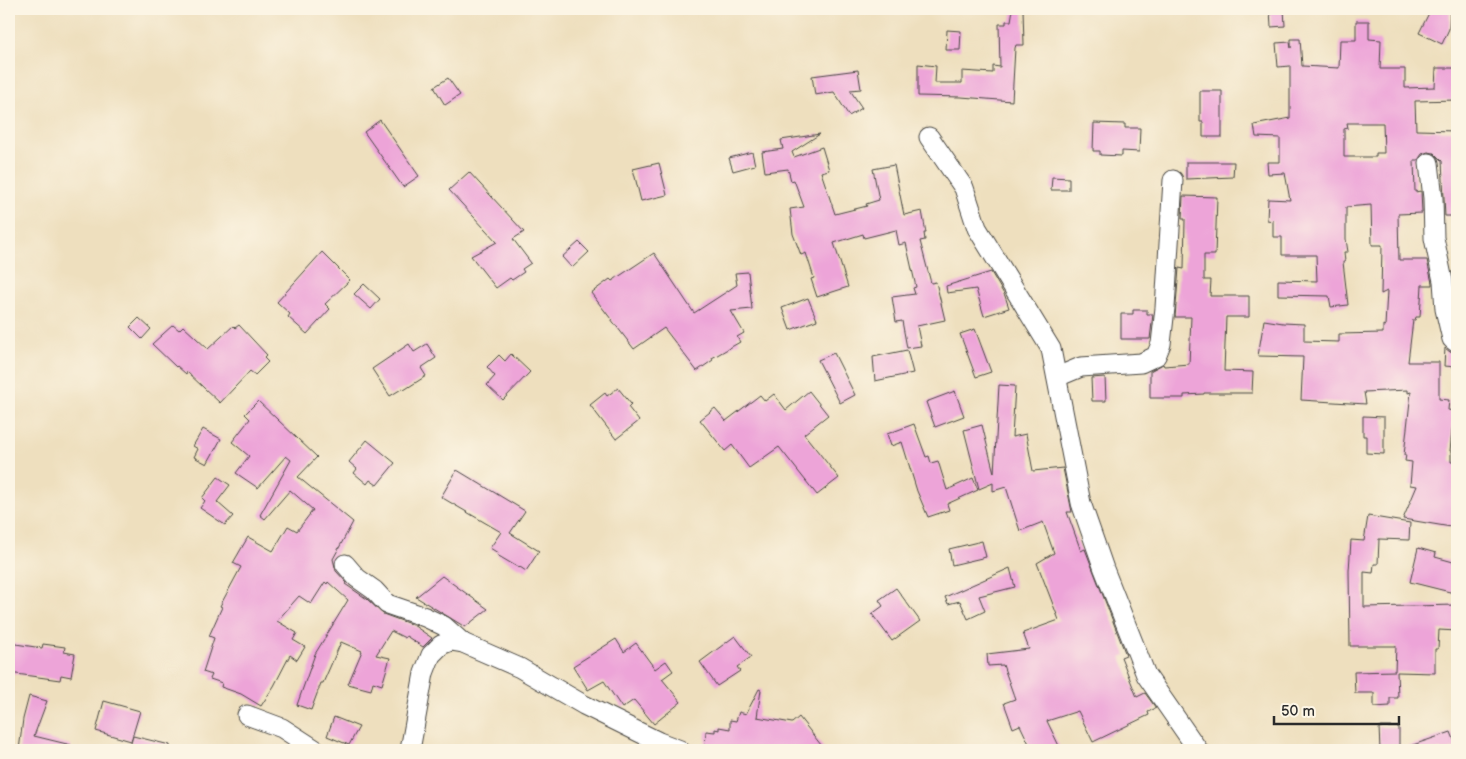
<svg xmlns="http://www.w3.org/2000/svg" width="1466" height="759" viewBox="0 0 1466 759" font-family="'Balsamiq Sans',sans-serif">
  <rect width="100%" height="100%" fill="#fcf5e5"/>
  <filter id="ink" filterUnits="userSpaceOnUse"><feTurbulence type="fractalNoise" baseFrequency=".02" numOctaves="2"/><feDisplacementMap in="SourceGraphic" scale="10" xChannelSelector="R" yChannelSelector="G"/><feConvolveMatrix kernelMatrix="1 2 1 2 8 2 1 2 1" color-interpolation-filters="sRGB"/></filter>
  <filter id="wash" filterUnits="userSpaceOnUse"><feTurbulence type="fractalNoise" baseFrequency=".0096" numOctaves="4" result="noise"/><feDisplacementMap in="SourceGraphic" scale="20" xChannelSelector="R" yChannelSelector="G"/><feGaussianBlur stdDeviation="1.12" result="paint"/><feColorMatrix in="noise" values="0 0 0 0 0 0 0 0 0 0 0 0 0 0 0 0 0 1.4 0 .05"/><feComposite in="paint" operator="in"/></filter>
  <g filter="url(#wash)">
    <rect width="100%" height="100%" fill="#eedfbe"/>
    <g id="blocks">
      <g fill="#eda4d8" fill-rule="evenodd">
        <polygon points="1013,9 1023,9 1024,45 1016,45 1015,48 1012,101 961,97 918,96 918,64 936,66 935,83 962,83 962,71 993,73 993,66 1000,67 999,24 1006,24 1006,21 1011,21"/>
        <polygon points="1270,9 1284,9 1285,26 1271,27"/>
        <polygon points="1431,9 1450,9 1449,29 1442,44 1419,33"/>
        <path d="M1356,21H1369V39L1381,40L1380,69H1405V88L1435,87L1436,68H1457V100L1415,101L1416,130L1457,131V216H1445L1442,161L1434,153L1428,152L1422,154L1418,160H1414L1415,192L1421,191L1422,213L1398,214L1399,260H1427L1432,283V285H1422L1420,317H1416L1415,320H1413L1408,362H1439V399L1449,400L1448,410L1454,411L1450,451H1451V462H1457V528L1403,519L1417,486L1410,485L1412,462L1405,461L1406,455H1404L1411,392L1408,393V390L1364,392L1366,404L1301,400L1303,357L1258,356L1264,320L1283,323L1304,324V341L1339,342V334L1383,333V325L1385,326L1387,291L1381,294L1382,245H1372L1371,205L1346,207V239L1348,252H1344L1345,262H1343L1348,305L1331,307L1329,296L1278,295V280L1317,281L1316,255H1282V237H1273V221L1267,220L1268,199L1290,200L1285,173L1268,174L1267,162H1280V138L1256,137L1254,125L1290,118V66L1278,67L1276,43L1290,42L1291,48V39H1300L1302,66L1339,68L1340,40H1356ZM1347,123H1383L1384,153H1376V157H1344V129L1348,128Z"/>
        <polygon points="947,30 961,31 960,50 946,50"/>
        <polygon points="858,70 861,89 850,90 862,108 849,116 834,92 815,95 812,76"/>
        <polygon points="448,78 460,95 445,105 434,87"/>
        <polygon points="1200,91 1222,91 1222,137 1203,137 1203,122 1200,122"/>
        <polygon points="380,120 419,176 403,187 364,132"/>
        <polygon points="1094,123 1125,124 1125,128 1140,128 1139,152 1122,151 1122,156 1100,155 1100,151 1093,151"/>
        <polygon points="820,134 792,152 794,157 822,147 829,170 821,172 835,214 867,206 866,204 879,200 873,169 894,165 904,215 922,211 926,233 924,233 925,240 920,241 931,283 936,282 945,320 917,326 921,346 907,348 902,321 896,322 892,297 915,294 913,288 916,287 906,243 899,245 896,230 864,238 863,234 834,243 848,287 817,297 811,279 814,278 806,253 801,255 793,234 790,209 804,207 794,180 791,181 788,169 765,172 762,152 783,149 781,140"/>
        <polygon points="752,152 755,165 733,171 729,158"/>
        <polygon points="1186,162 1234,162 1233,177 1186,179"/>
        <polygon points="659,163 667,195 641,201 633,169"/>
        <polygon points="469,172 524,232 513,239 531,263 522,269 524,272 512,280 510,278 496,288 471,256 497,242 449,190"/>
        <polygon points="1052,177 1069,178 1069,190 1051,190"/>
        <polygon points="1183,196 1217,197 1215,255 1204,255 1204,280 1211,280 1210,296 1249,296 1249,317 1226,317 1224,371 1253,372 1252,393 1204,393 1204,394 1184,395 1184,398 1150,398 1150,371 1163,364 1164,366 1189,364 1191,317 1175,317 1179,268 1184,269 1185,219 1182,219"/>
        <polygon points="579,242 589,252 572,268 562,257"/>
        <polygon points="322,252 350,280 325,304 330,309 307,334 288,317 290,314 277,302"/>
        <polygon points="654,253 694,313 737,285 735,273 748,272 752,309 731,311 744,333 737,337 740,342 712,358 713,360 697,371 664,328 634,349 591,293 610,279 612,281"/>
        <polygon points="991,272 1005,296 1009,308 984,316 976,289 947,293 946,286"/>
        <polygon points="364,284 380,299 371,309 354,294"/>
        <polygon points="808,298 817,320 790,330 782,308"/>
        <polygon points="1133,310 1147,310 1147,314 1153,314 1150,339 1121,339 1121,314 1133,314"/>
        <polygon points="139,318 151,329 142,339 130,327"/>
        <polygon points="173,325 179,330 183,326 208,349 233,326 235,328 239,325 267,355 264,358 268,362 255,375 250,371 220,403 187,372 186,374 177,366 176,367 152,344"/>
        <polygon points="975,329 991,372 976,377 960,334"/>
        <polygon points="409,344 414,352 427,344 436,358 421,368 426,376 404,390 403,388 390,396 372,369"/>
        <polygon points="1445,348 1450,352 1457,354 1457,367 1444,366"/>
        <polygon points="907,350 913,373 875,381 873,357"/>
        <polygon points="834,353 855,395 840,403 818,360"/>
        <polygon points="511,354 530,372 503,400 487,385 495,376 487,367 499,355 505,361"/>
        <polygon points="1105,377 1106,401 1092,401 1091,378"/>
        <polygon points="999,385 1015,386 1012,437 1026,434 1033,471 1063,468 1072,512 1067,512 1081,551 1085,549 1126,655 1121,657 1137,697 1145,693 1156,708 1148,712 1149,715 1093,742 1078,711 1047,721 1061,750 1032,750 1020,725 1013,728 1004,703 1015,699 1003,665 988,666 987,654 1029,649 1023,633 1059,620 1037,563 1054,553 1043,522 1020,531 1006,487 993,491 993,483 979,489 964,430 982,425 994,473"/>
        <polygon points="618,388 631,404 628,407 639,421 616,439 590,405 605,393 607,396"/>
        <polygon points="809,391 828,415 804,434 839,478 817,495 779,447 749,468 732,445 725,451 700,420 715,408 726,421 760,395 765,401 774,394 786,410"/>
        <polygon points="955,391 964,416 935,427 926,402"/>
        <polygon points="258,401 317,457 298,477 353,522 333,559 336,571 347,583 345,584 367,599 383,614 413,625 432,638 423,647 406,636 405,638 391,631 376,655 390,658 382,685 373,682 371,690 348,684 362,651 341,642 323,683 321,683 311,710 297,705 315,654 348,600 328,582 327,584 325,582 311,604 299,596 277,621 297,633 293,640 305,647 297,660 290,655 274,686 261,706 241,694 221,687 222,683 210,679 212,675 203,672 214,638 209,636 222,607 220,606 241,567 233,563 248,537 273,551 288,526 297,531 313,510 290,490 265,519 260,515 291,460 286,456 258,488 236,473 249,456 232,442 250,419 245,414"/>
        <polygon points="1363,416 1384,417 1384,454 1366,453 1366,436 1363,436"/>
        <polygon points="914,424 926,457 929,456 931,463 938,461 947,490 973,478 978,490 947,504 949,510 928,517 917,491 902,442 891,446 887,434"/>
        <polygon points="203,429 221,439 207,464 194,457 198,449 193,446"/>
        <polygon points="367,440 395,463 377,485 370,480 367,484 354,473 357,469 349,462"/>
        <polygon points="457,470 525,511 510,533 539,551 526,571 520,567 519,568 497,555 498,553 490,548 501,532 441,497"/>
        <polygon points="218,477 230,485 217,502 233,516 225,525 200,508 205,501 202,498"/>
        <polygon points="1368,516 1410,523 1409,540 1379,539 1378,564 1374,564 1373,573 1364,572 1364,607 1457,605 1457,631 1439,630 1438,649 1435,649 1435,673 1397,672 1398,698 1390,698 1390,706 1374,707 1374,693 1355,693 1354,672 1395,671 1396,646 1350,646 1349,571 1351,540 1364,541"/>
        <polygon points="982,541 986,557 952,565 949,549"/>
        <polygon points="1418,548 1436,553 1435,557 1457,563 1457,582 1454,593 1410,582"/>
        <polygon points="1010,568 1015,587 979,596 985,611 968,619 960,601 948,604 945,597"/>
        <polygon points="442,576 488,609 465,627 416,597"/>
        <polygon points="896,588 920,621 892,641 872,614 883,606 879,600"/>
        <polygon points="735,636 751,657 737,667 740,671 717,686 700,662"/>
        <polygon points="616,639 624,652 636,643 655,669 666,661 673,671 662,679 681,702 654,724 634,700 622,708 604,681 588,690 573,666"/>
        <polygon points="9,643 42,648 43,644 65,647 64,652 75,654 71,677 61,675 60,680 9,673"/>
        <polygon points="759,689 761,690 757,717 792,723 799,717 825,750 705,749 706,731 715,732 715,729 719,730 719,727 730,729 730,720 736,721 739,712 746,714"/>
        <polygon points="29,696 47,701 34,736 71,745 71,750 19,750 23,719"/>
        <polygon points="104,701 140,711 131,741 96,731"/>
        <polygon points="334,717 359,727 349,745 327,736"/>
        <polygon points="1379,727 1399,727 1399,750 1380,750"/>
        <polygon points="1451,732 1457,747 1449,750 1404,750 1404,748"/>
        <polygon points="133,736 170,745 170,750 129,750"/>
      </g>
    </g>
  </g>
  <g filter="url(#ink)">
    <use href="#blocks" fill-opacity="0" stroke="#484641" stroke-width="1"/>
    <g fill="none" stroke-linecap="round" stroke-linejoin="round">
      <g stroke="#484641" stroke-width="21">
        <g id="minor">
          <polyline points="929,137 964,188 977,228 1051,349 1081,503 1104,569 1146,675 1198,750"/>
          <polyline points="1429,163 1433,198 1434,238 1443,281 1445,309 1452,339 1457,343"/>
          <polyline points="1057,377 1081,367 1141,363 1156,356 1161,344 1165,308 1173,180"/>
          <polyline points="345,564 357,578 374,590 387,604 425,617 444,626 463,643"/>
          <polyline points="247,715 282,728 316,750"/>
          <polyline points="410,750 424,673 431,655 441,645 451,641 463,643 520,668 584,705 659,742 680,750"/>
        </g>
      </g>
      <use href="#minor" stroke="#fff" stroke-width="19"/>
    </g>
  </g>
  <rect width="1466" height="759" fill="none" stroke="#fcf5e5" stroke-width="30"/>
  <path d="M1274 716v8h125v-8" fill="none" stroke="#2b2b2b" stroke-width="2.5"/>
  <text x="1281" y="716" font-size="15" fill="#2b2b2b" stroke="#fcf5e5" stroke-width="4" paint-order="stroke">50 m</text>
</svg>
